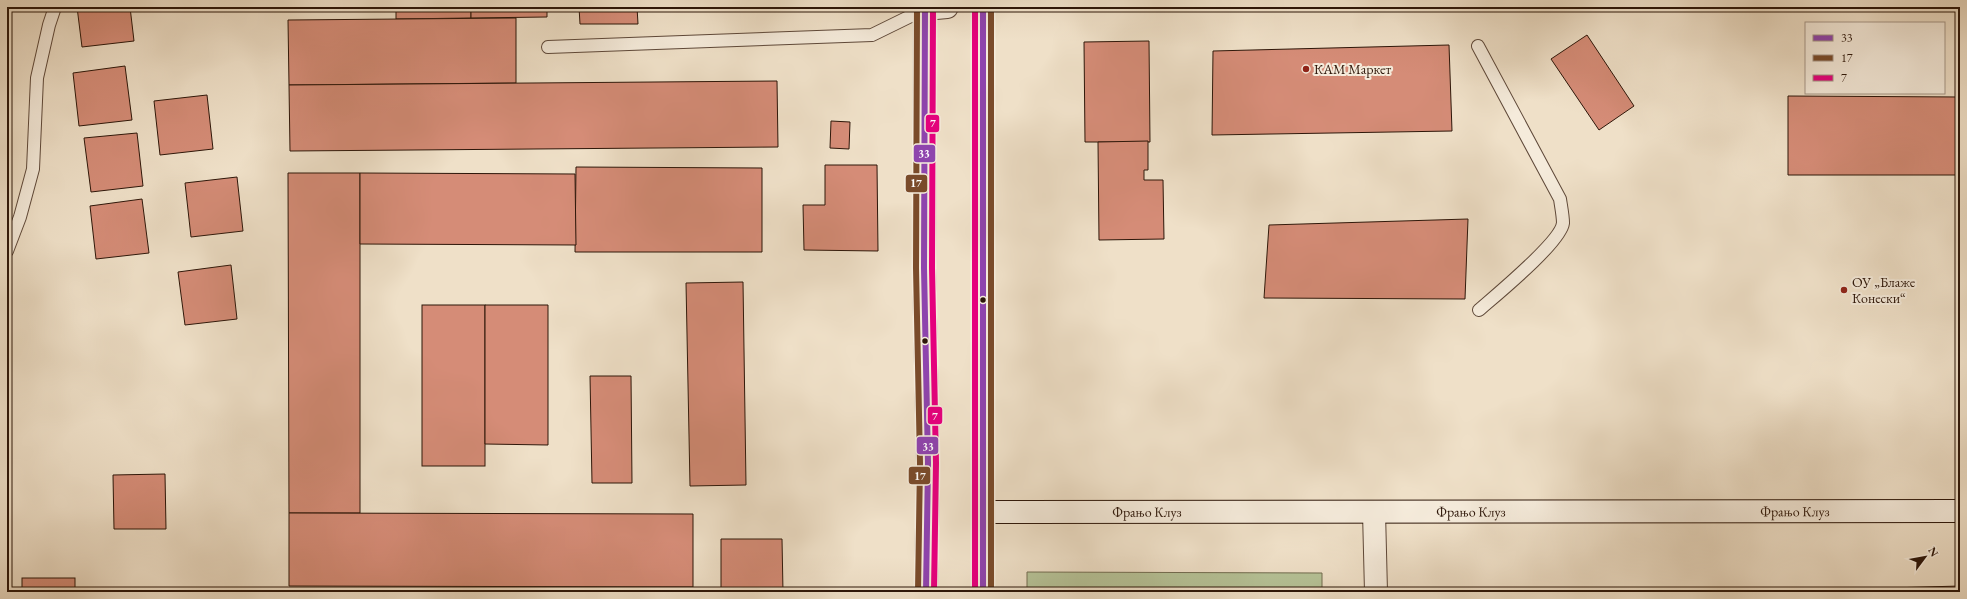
<svg xmlns="http://www.w3.org/2000/svg" width="1967" height="599" viewBox="0 0 1967 599" font-family="'EB Garamond',serif">
  <rect width="100%" height="100%" fill="#efe0c8"/>
  <filter id="stains"><feTurbulence type="fractalNoise" baseFrequency=".005" numOctaves="4"/><feColorMatrix values="0 0 0 0 .2 0 0 0 0 .09 0 0 0 0 .02 0 0 0 .5 -.17"/></filter>
  <radialGradient id="worn" r=".72"><stop offset=".6" stop-color="#630" stop-opacity="0"/><stop offset="1" stop-color="#630" stop-opacity=".3"/></radialGradient>
  <polygon fill="#b6c398" stroke="#726c50" points="1027,572 1322,573 1322,592 1027,592"/>
  <g fill="#d58c77" stroke="#2d1609">
    <polygon points="77,7 130,7 134,41 82,47"/>
    <polygon points="396,7 471,7 471,18 396,19"/>
    <polygon points="471,7 547,7 547,17 471,18"/>
    <polygon points="579,7 637,7 638,24 580,24"/>
    <polygon points="516,18 516,83 289,85 288,20"/>
    <polygon points="1587,35 1634,106 1599,130 1551,59"/>
    <polygon points="1149,41 1150,142 1085,142 1084,42"/>
    <polygon points="1449,45 1452,131 1212,135 1213,51"/>
    <polygon points="125,66 132,120 79,126 73,73"/>
    <polygon points="777,81 778,147 290,151 289,85"/>
    <polygon points="207,95 213,149 160,155 154,101"/>
    <polygon points="1788,96 1960,97 1960,175 1788,175"/>
    <polygon points="831,121 850,122 849,149 830,148"/>
    <polygon points="137,133 143,186 91,192 84,138"/>
    <polygon points="1148,141 1148,170 1144,170 1144,180 1163,180 1164,239 1099,240 1098,142"/>
    <polygon points="825,165 877,165 878,251 804,250 803,205 825,205"/>
    <polygon points="576,167 762,168 762,252 575,252"/>
    <polygon points="288,173 360,173 360,513 289,513"/>
    <polygon points="360,173 575,174 576,245 360,244"/>
    <polygon points="237,177 243,231 191,237 185,183"/>
    <polygon points="142,199 149,253 96,259 90,206"/>
    <polygon points="1468,219 1465,299 1264,298 1269,225"/>
    <polygon points="231,265 237,319 185,325 178,272"/>
    <polygon points="743,282 746,485 690,486 686,283"/>
    <rect x="422" y="305" width="63" height="161"/>
    <polygon points="485,305 548,305 548,445 485,444"/>
    <polygon points="590,376 631,376 632,483 592,483"/>
    <polygon points="165,474 166,529 114,529 113,475"/>
    <polygon points="289,513 693,514 693,587 289,586"/>
    <polygon points="721,539 782,539 783,592 721,592"/>
    <rect x="22" y="578" width="53" height="14"/>
    <rect x="7" y="579" width="3" height="13"/>
    <polygon points="1960,586 1960,592 1747,592"/>
  </g>
  <g fill="none" stroke-linecap="round" stroke-linejoin="round">
    <g stroke="#5e4839" stroke-width="14">
      <g id="lane">
        <path d="M1478,46L1560,199C1561,206 1563,216 1563,223C1561,242 1495,296 1479,310"/>
        <polyline points="548,47 872,35 925,9"/>
        <polyline points="7,251 20,217 33,169 37,78 49,25 55,7"/>
      </g>
    </g>
    <g stroke="#5e4839" stroke-width="24">
      <g id="street">
        <polyline points="925,9 947,7"/>
        <polyline points="1374,512 1376,592"/>
      </g>
    </g>
    <g stroke="#2d1609" stroke-width="24">
      <g id="secondary">
        <polyline points="925,7 924,268 928,463 926,592"/>
        <path id="s1" d="M983,512L1960,511"/>
        <polyline points="983,592 983,7"/>
      </g>
    </g>
    <use href="#lane" stroke="#f5ebdb" stroke-width="12"/>
    <use href="#street" stroke="#f5ebdb" stroke-width="22"/>
    <use href="#secondary" stroke="#f5ebdb" stroke-width="22"/>
    <g stroke="#f5ebdb" stroke-width="9">
      <g id="bus-1">
        <polyline points="925,7 924,268 928,463 926,592"/>
        <polyline points="983,7 983,592"/>
      </g>
    </g>
    <g stroke="#f5ebdb" stroke-width="9">
      <g id="bus-2">
        <polyline points="917,7 916,268 920,463 918,592"/>
        <polyline points="991,7 991,592"/>
      </g>
    </g>
    <g stroke="#f5ebdb" stroke-width="9">
      <g id="bus-3">
        <polyline points="933,7 932,268 936,463 934,592"/>
        <polyline points="975,7 975,592"/>
      </g>
    </g>
    <use href="#bus-1" stroke="#8e44ad" stroke-width="6"/>
    <use href="#bus-2" stroke="#7a4b2a" stroke-width="6"/>
    <use href="#bus-3" stroke="#e5007d" stroke-width="6"/>
  </g>
  <g fill="#8f2418" stroke="#f5ebdb" stroke-width="1.5">
    <circle cx="1306" cy="69" r="4"/>
    <circle cx="1844" cy="290" r="4"/>
  </g>
  <g fill="#2d1609" stroke="#f5ebdb" stroke-width="1.5">
    <circle cx="983" cy="300" r="3.5"/>
    <circle cx="925" cy="341" r="3.5"/>
  </g>
  <g text-anchor="middle" stroke-width="4" stroke-linejoin="round" paint-order="stroke">
    <g font-size="14" fill="#2d1609" stroke="#f5ebdb" text-anchor="start">
      <text x="1314" y="74">КАМ Маркет</text>
      <text x="1852" y="287">ОУ „Блаже<tspan x="1852" dy="16">Конески“</tspan></text>
    </g>
    <g font-size="14" fill="#2d1609" stroke="#f5ebdb">
      <text dy="5" stroke="none"><textPath href="#s1" startOffset="812">Фрањо Клуз</textPath></text>
      <text dy="5" stroke="none"><textPath href="#s1" startOffset="164">Фрањо Клуз</textPath></text>
      <text dy="5" stroke="none"><textPath href="#s1" startOffset="488">Фрањо Клуз</textPath></text>
    </g>
  </g>
  <g stroke="#f5ebdb" stroke-width="1.5">
    <rect x="925" y="114" width="15" height="19" rx="4" fill="#e5007d"/>
    <rect x="913" y="144" width="23" height="19" rx="4" fill="#8e44ad"/>
    <rect x="905" y="174" width="23" height="19" rx="4" fill="#7a4b2a"/>
    <rect x="927" y="406" width="16" height="19" rx="4" fill="#e5007d"/>
    <rect x="916" y="436" width="23" height="19" rx="4" fill="#8e44ad"/>
    <rect x="908" y="466" width="23" height="19" rx="4" fill="#7a4b2a"/>
  </g>
  <g font-size="11" text-anchor="middle" font-weight="bold" fill="#fff">
    <text x="933" y="127">7</text>
    <text x="924" y="157">33</text>
    <text x="916" y="187">17</text>
    <text x="935" y="420">7</text>
    <text x="928" y="450">33</text>
    <text x="920" y="480">17</text>
  </g>
  <rect width="1967" height="599" fill="none" stroke="#efe0c8" stroke-width="24"/>
  <rect x="8" y="8" width="1951" height="583" fill="none" stroke="#2d1609" stroke-width="2"/>
  <rect x="12" y="12" width="1943" height="575" fill="none" stroke="#2d1609"/>
  <rect x="1805" y="22" width="140" height="72" fill="#f5ebdb" stroke="#a59687"/>
  <rect x="1813" y="35" width="20" height="6" fill="#8e44ad" stroke="#a59687"/>
  <text x="1841" y="42" font-size="12" fill="#2d1609">33</text>
  <rect x="1813" y="55" width="20" height="6" fill="#7a4b2a" stroke="#a59687"/>
  <text x="1841" y="62" font-size="12" fill="#2d1609">17</text>
  <rect x="1813" y="75" width="20" height="6" fill="#e5007d" stroke="#a59687"/>
  <text x="1841" y="82" font-size="12" fill="#2d1609">7</text>
  <g transform="translate(1925 557) rotate(58)" stroke="#f5ebdb" stroke-width="3" paint-order="stroke">
  <path d="M0-3L7 15L0 10L-7 15Z" fill="#2d1609"/>
  <text y="-6" font-size="11" font-weight="bold" text-anchor="middle" fill="#2d1609">N</text>
  </g>
  <rect width="100%" height="100%" filter="url(#stains)"/>
  <rect width="100%" height="100%" fill="url(#worn)"/>
</svg>
